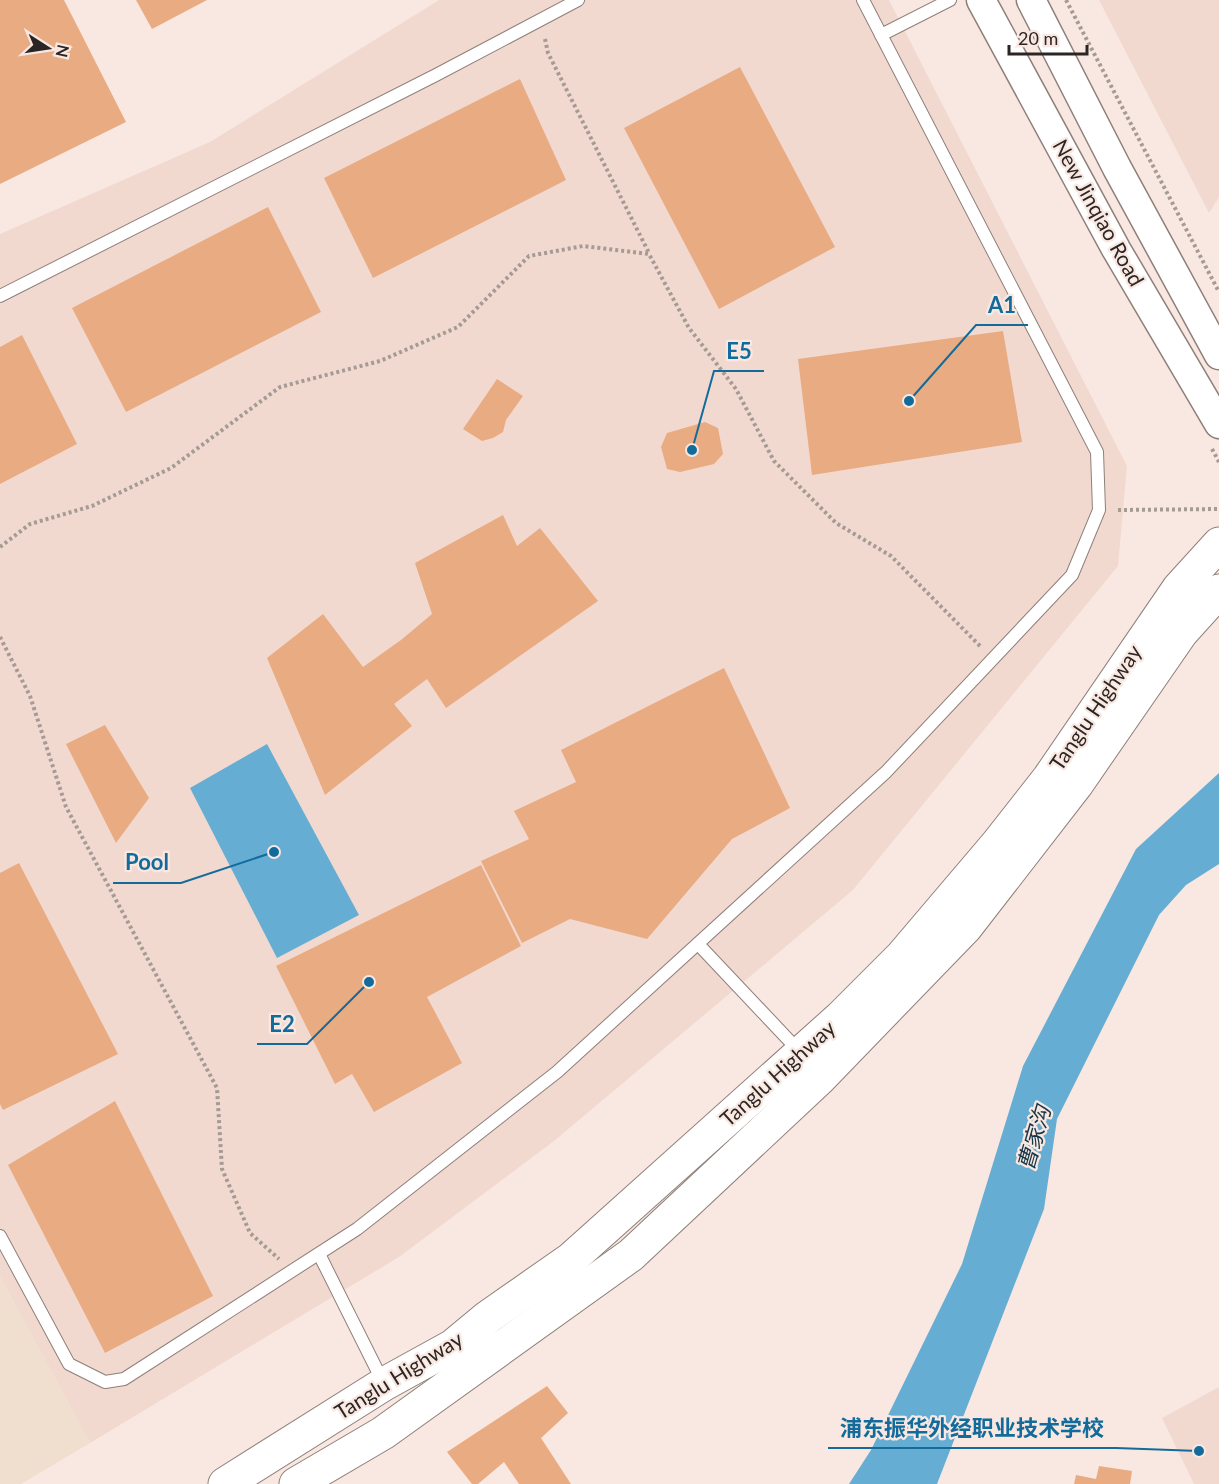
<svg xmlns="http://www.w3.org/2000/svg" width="1219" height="1484" viewBox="0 0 1219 1484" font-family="Lato,'Noto Sans SC',sans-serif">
  <rect width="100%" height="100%" fill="#f9e8e1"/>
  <g fill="#f2d9d0">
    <polygon points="439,0 889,0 1127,466 1118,566 853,890 554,1141 399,1257 90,1443 0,1277 0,234 210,142"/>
    <polygon points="1099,0 1219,0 1219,197 1209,213"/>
    <polygon points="1219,1387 1219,1484 1194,1484 1162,1418"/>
  </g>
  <polygon fill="#f0dfce" points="0,1277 90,1443 21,1484 0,1484"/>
  <g fill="#66add4">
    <polygon points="267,744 359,915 277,958 190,788"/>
    <polygon points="1219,773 1219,864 1186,885 1159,915 1057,1119 1044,1209 937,1484 849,1484 871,1450 962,1264 1023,1066 1136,849"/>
  </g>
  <g fill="#e9ab82">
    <polygon points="0,0 64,0 126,122 0,184"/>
    <polygon points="136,0 207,0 152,29"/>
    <polygon points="740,67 835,247 719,309 624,128"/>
    <polygon points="520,79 566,180 373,278 324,178"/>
    <polygon points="268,207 321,312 126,412 72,308"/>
    <polygon points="1003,331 1022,442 812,475 798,359"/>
    <polygon points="22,335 77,444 0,484 0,347"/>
    <polygon points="497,379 523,396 506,420 503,432 493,438 482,441 463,429"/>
    <polygon points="705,422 718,428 723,454 714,464 680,472 667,469 661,447 667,433"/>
    <polygon points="503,515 517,546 540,528 598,601 446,708 427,679 394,704 412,726 325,795 267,658 323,614 363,667 401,640 432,614 415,563"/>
    <polygon points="724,668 790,808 732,839 647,939 570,919 522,943 481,861 529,839 514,811 576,782 561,750"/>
    <polygon points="105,725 149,798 116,843 66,744"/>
    <polygon points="19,863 118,1054 3,1110 0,1104 0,873"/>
    <polygon points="481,865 521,946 427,997 462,1063 374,1112 352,1074 335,1084 276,966"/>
    <polygon points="115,1101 213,1296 105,1353 8,1165"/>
    <polygon points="547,1386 568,1413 541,1438 571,1484 519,1484 504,1462 478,1484 472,1484 447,1452"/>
    <polygon points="1099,1466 1132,1471 1130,1484 1074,1484 1076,1475 1096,1479"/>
  </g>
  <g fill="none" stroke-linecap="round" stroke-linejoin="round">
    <g stroke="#8e7f79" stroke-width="14">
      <g id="service">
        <polyline points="881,35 950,0"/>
        <polyline points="0,296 436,75 578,0"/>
        <polyline points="698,944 800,1052"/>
        <polyline points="0,1236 69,1364 105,1382 124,1379 357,1229 557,1072 886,772 1072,575 1099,510 1097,452 863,0"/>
        <polyline points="319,1254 384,1384"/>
      </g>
    </g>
    <g stroke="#8e7f79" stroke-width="31">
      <g id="tertiary">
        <polyline points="981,0 1116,249 1219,424"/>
        <polyline points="1031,0 1117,168 1219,355"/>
      </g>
    </g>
    <g stroke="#8e7f79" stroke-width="35">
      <g id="secondary">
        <polyline points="225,1484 384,1384 453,1346 488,1317 571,1259 841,1017 902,956 998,843 1049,778 1179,588 1219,544"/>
        <polyline points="296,1484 383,1433 631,1255 819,1079 966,927 1076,785 1181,633 1219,591"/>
      </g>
    </g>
    <g stroke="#a69a95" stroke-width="4" stroke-dasharray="3 3" stroke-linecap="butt">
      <polyline points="1066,0 1219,292"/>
      <polyline points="545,39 548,53 649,253"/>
      <polyline points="1212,449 1219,462"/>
      <polyline points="1118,510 1219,509"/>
      <polyline points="0,547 30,524 92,506 171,468 280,387 380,361 458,327 529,256 583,246 649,254 689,328 736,389 774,461 836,523 891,556 981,647"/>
      <polyline points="0,637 30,696 66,807 217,1088 222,1169 250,1233 279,1259"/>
    </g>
    <use href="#service" stroke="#fff" stroke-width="12"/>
    <use href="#tertiary" stroke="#fff" stroke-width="28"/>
    <use href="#secondary" stroke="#fff" stroke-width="33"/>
  </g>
  <g text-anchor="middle" stroke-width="4.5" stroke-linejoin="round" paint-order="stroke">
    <g font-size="21" fill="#2b2523" stroke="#f9e8e1">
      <text transform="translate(1098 213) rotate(61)" y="7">New Jinqiao Road</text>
      <text transform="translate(1096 708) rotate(-56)" y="7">Tanglu Highway</text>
      <text transform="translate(778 1074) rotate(-42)" y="7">Tanglu Highway</text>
      <text transform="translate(399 1376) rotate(-32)" y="7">Tanglu Highway</text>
    </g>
    <g font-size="22" font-style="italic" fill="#163747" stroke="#f9e8e1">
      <text transform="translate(1034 1138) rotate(-74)" y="8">曹家沟</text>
    </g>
  </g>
  <path fill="none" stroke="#126b9b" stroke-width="2" d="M909 401L976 325H1028M692 450L714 371H764M274 852L181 883H113M369 982L307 1044H257M1199 1451L1116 1448H828"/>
  <g fill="#126b9b" stroke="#f9e8e1" stroke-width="2">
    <circle cx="909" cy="401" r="6"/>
    <circle cx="692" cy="450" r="6"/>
    <circle cx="274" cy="852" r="6"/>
    <circle cx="369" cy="982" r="6"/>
    <circle cx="1199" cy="1451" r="6"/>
  </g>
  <g font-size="22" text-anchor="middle" font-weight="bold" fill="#126b9b" stroke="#f9e8e1" stroke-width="4.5" stroke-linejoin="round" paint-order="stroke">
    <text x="1002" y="313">A1</text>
    <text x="739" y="359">E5</text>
    <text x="147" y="870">Pool</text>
    <text x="282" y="1032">E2</text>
    <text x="972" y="1436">浦东振华外经职业技术学校</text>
  </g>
  <g transform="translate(48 48) rotate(102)" stroke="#f9e8e1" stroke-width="4.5" paint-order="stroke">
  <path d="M0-4.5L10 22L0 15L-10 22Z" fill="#2b2523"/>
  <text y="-9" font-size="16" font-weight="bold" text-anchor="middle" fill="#2b2523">N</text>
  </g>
  <path d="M1009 45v9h78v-9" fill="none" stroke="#2b2523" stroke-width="3"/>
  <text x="1018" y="45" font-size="18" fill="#2b2523" stroke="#f9e8e1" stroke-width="4.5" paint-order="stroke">20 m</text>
</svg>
